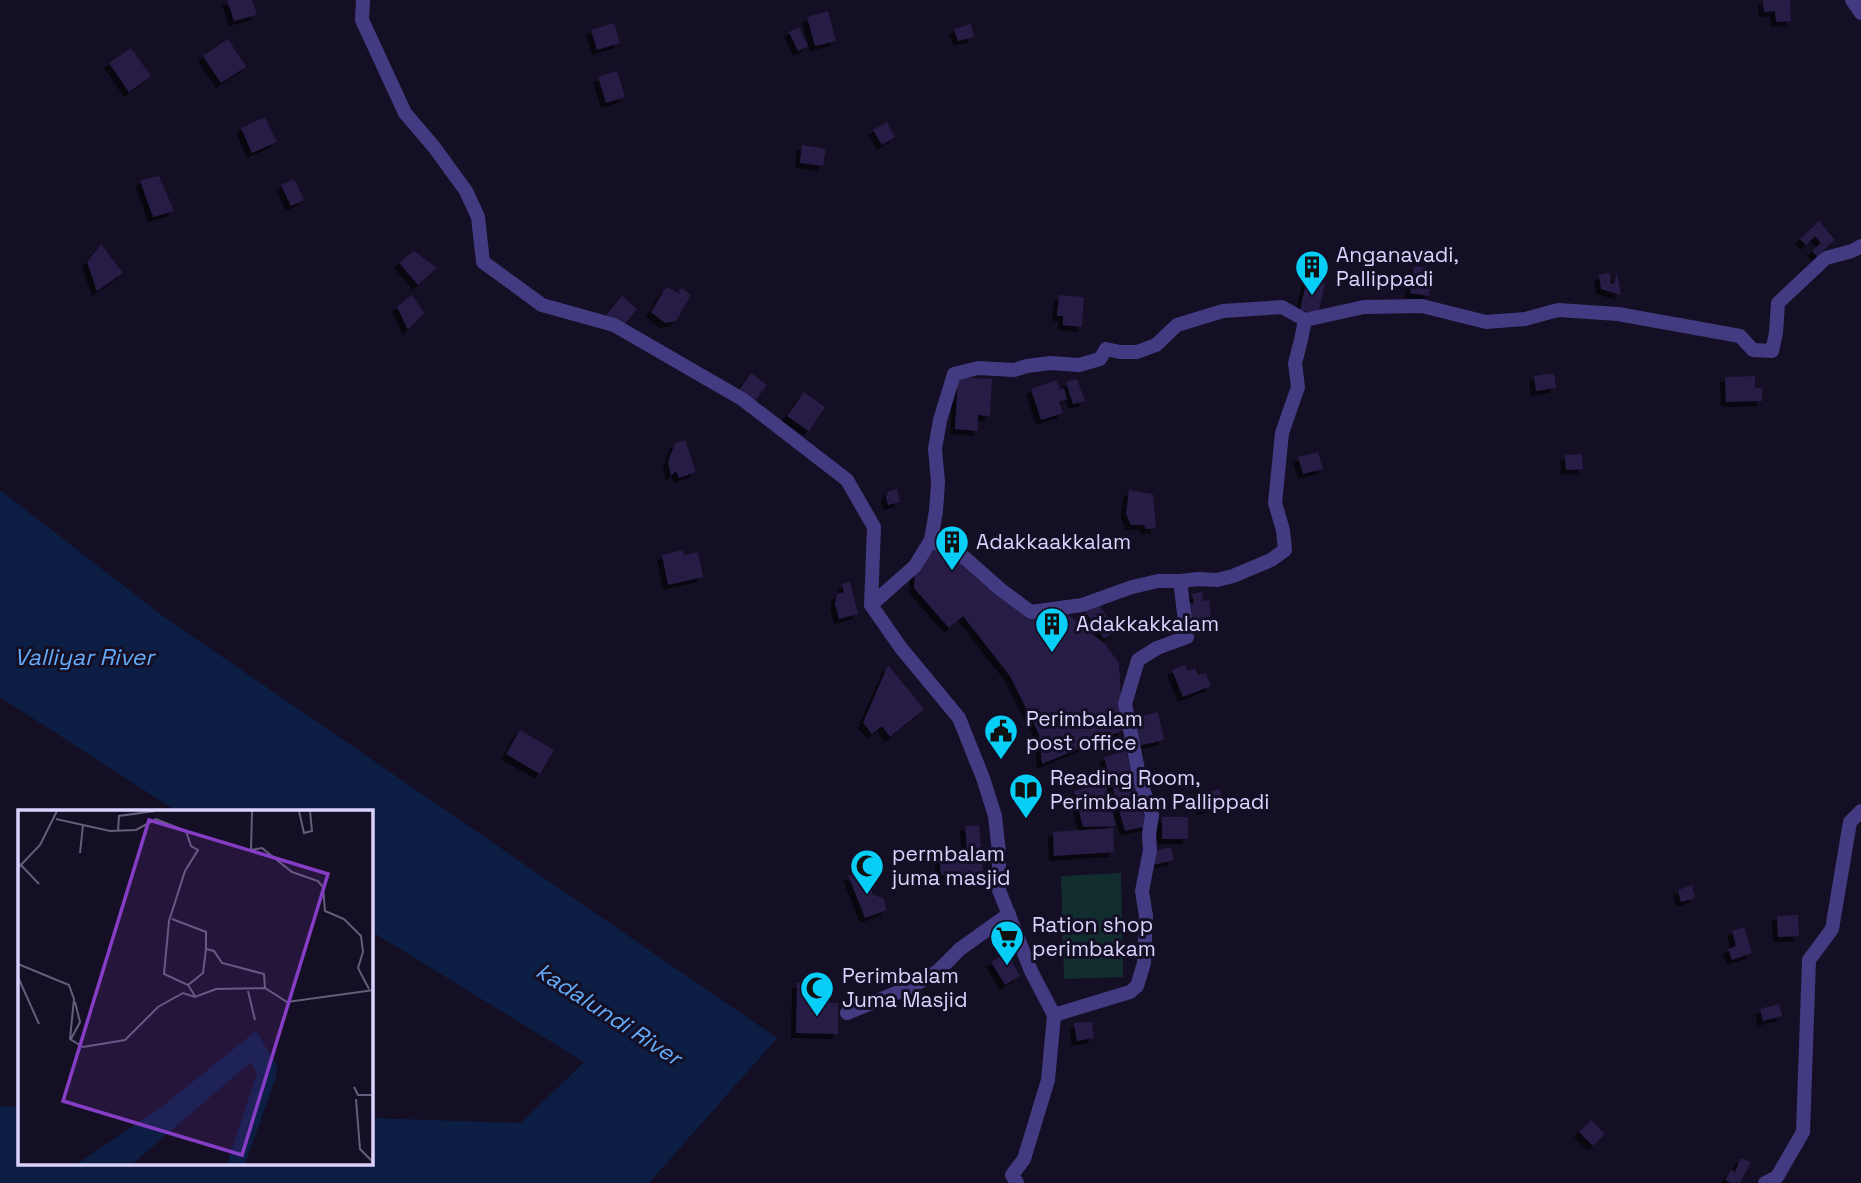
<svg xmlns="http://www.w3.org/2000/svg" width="1861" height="1183" viewBox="0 0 1861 1183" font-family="'Space Grotesk',sans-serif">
  <defs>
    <filter id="shadow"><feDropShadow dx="-5" dy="5" stdDeviation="0" flood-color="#0009"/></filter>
  </defs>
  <rect width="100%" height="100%" fill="#140f24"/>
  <polygon fill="#122d2e" points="1121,873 1123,977 1064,979 1061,876"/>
  <polygon fill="#0d1e44" points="0,490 160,614 777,1038 649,1183 0,1183 0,1106 19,1107 19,1164 371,1164 371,1118 521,1123 584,1062 371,931 371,812 178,812 0,697"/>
  <g fill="#261c44" filter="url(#shadow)">
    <polygon points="227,0 252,0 257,15 234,21"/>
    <polygon points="1763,0 1790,0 1791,21 1776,22 1775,11 1764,12"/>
    <polygon points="828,11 836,41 815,46 807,17"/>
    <polygon points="614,23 620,43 597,50 591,30"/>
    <polygon points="971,24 974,37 958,41 954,29"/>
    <polygon points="799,27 808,46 798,51 789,32"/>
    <polygon points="228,39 246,67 221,83 203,56"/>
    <polygon points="131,48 151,76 129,92 109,63"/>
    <polygon points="617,71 625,97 606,103 598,77"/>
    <polygon points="265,117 277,142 252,153 241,128"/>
    <polygon points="887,122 895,137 882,145 873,130"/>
    <polygon points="802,145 826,149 823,166 800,163"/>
    <polygon points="159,176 174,211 153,217 140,180"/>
    <polygon points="294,179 304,200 291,206 281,185"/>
    <polygon points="1819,221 1835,240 1817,256 1812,251 1821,243 1815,236 1806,245 1800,239"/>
    <polygon points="101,244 123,273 97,291 87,262"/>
    <polygon points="414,251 437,268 418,285 399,263"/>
    <polygon points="1414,266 1433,269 1429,296 1410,293"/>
    <polygon points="1617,272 1621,295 1601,289 1599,275 1610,273 1611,284 1615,283"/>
    <polygon points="1307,279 1325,283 1318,314 1300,310"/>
    <polygon points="666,287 680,294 679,290 682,288 691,295 676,321 665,323 651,312"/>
    <polygon points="412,295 424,313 408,330 397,307"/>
    <polygon points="1059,295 1084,297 1082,327 1063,325 1063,316 1057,316"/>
    <polygon points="622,296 637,309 622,328 606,315"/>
    <polygon points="751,373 767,385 755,401 739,390"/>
    <polygon points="1554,373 1556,388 1536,391 1534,376"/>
    <polygon points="1755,376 1755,388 1762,388 1762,401 1726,402 1725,377"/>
    <polygon points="958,377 992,379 990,416 978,415 978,431 955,429"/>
    <polygon points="1077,379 1085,401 1073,404 1066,382"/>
    <polygon points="1057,380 1060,390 1064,388 1067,399 1059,402 1063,413 1041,420 1031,389"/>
    <polygon points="804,392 825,407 809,431 787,416"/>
    <polygon points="685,440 696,472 679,478 676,471 671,476 668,462 675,443"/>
    <polygon points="1318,452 1323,469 1303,474 1298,457"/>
    <polygon points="1582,454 1583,469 1566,470 1565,455"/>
    <polygon points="897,489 900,502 888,505 886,497 889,491"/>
    <polygon points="1129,490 1153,494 1156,528 1146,529 1144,525 1131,525 1126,514"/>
    <polygon points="933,544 986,579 1028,617 1065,612 1105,644 1119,663 1123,730 1042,764 1039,734 1010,676 963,616 949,628 914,588 915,572"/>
    <polygon points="683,550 684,555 698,552 703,577 668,585 662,555"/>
    <polygon points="850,582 858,614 839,619 835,604 837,594 844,592 842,584"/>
    <polygon points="1202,592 1203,601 1209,600 1211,617 1190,620 1188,604 1194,603 1192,594"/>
    <polygon points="1098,603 1116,631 1104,639 1085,611"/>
    <polygon points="888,665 924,709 890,737 882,726 872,734 863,723"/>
    <polygon points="1185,665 1188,671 1195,668 1198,675 1206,673 1211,686 1183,697 1172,670"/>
    <polygon points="1158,712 1164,740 1138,746 1132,718"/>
    <polygon points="520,730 554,750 540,774 506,754"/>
    <polygon points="1126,751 1147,826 1125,831 1104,757"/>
    <polygon points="1105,783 1116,826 1083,827 1074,791"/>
    <polygon points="1219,789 1224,803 1202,810 1198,796"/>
    <rect x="1162" y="817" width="26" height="22"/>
    <polygon points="979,825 983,872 941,875 939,851 960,849 960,853 967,852 965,826"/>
    <polygon points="1113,828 1114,852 1054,856 1053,832"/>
    <polygon points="1171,847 1174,860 1153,865 1155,851"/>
    <polygon points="848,875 867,877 873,895 883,898 887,910 865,918"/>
    <polygon points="1692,885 1695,898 1681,902 1678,890"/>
    <polygon points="1798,915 1799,936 1778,937 1777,916"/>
    <polygon points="1744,927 1752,953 1732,960 1728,949 1736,946 1732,931"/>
    <polygon points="1007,953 1020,976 1005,985 991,962"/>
    <polygon points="797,983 831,983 830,1003 838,1003 838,1034 796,1033"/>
    <polygon points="1779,1004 1782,1016 1763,1021 1760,1009"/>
    <polygon points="1092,1022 1094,1038 1077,1041 1074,1023"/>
    <polygon points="1591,1120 1605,1134 1593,1146 1579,1132"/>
    <polygon points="1741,1158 1751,1162 1740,1183 1731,1183 1725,1180 1731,1170 1735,1172"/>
  </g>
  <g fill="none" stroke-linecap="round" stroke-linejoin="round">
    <g stroke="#433b81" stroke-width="14">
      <polyline points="363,0 362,20 405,113 434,147 466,191 478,217 483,262 542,305 614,325 742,399 847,480 874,527 871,605 901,648 959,718 983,778 995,816 999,852 999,890 1031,971 1054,1015 1048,1080 1024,1159 1012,1175 1017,1183"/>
      <polyline points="1852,0 1861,13"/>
      <polyline points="1305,320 1364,307 1422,306 1486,322 1525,319 1558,310 1618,314 1740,336 1753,350 1772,351 1776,333 1778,303 1826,258 1852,251 1861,246"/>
      <polyline points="931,540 965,558 1000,589 1031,612 1082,605 1132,587 1158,581 1180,581"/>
      <polyline points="871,605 915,566 931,540 936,511 938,482 935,449 940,420 954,374 978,368 1014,370 1027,366 1050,363 1079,365 1100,359 1106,349 1120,352 1137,352 1156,345 1177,325 1223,311 1282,307 1305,320"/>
      <polyline points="847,1013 911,987 938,971 960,949 1009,914"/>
      <polyline points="1054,1015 1130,992 1137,986 1144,963 1146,916 1142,891 1150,850 1149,834 1152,815 1140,780 1125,704 1138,660 1157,648 1187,637 1180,581 1198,579 1217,580 1233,576 1271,560 1285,550 1283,530 1275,503 1282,433 1298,387 1295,363 1301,340 1305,320"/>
      <polyline points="1765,1183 1777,1177 1803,1132 1809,960 1832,929 1850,822 1861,811"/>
    </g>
  </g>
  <defs>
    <g id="building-pin" transform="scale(1.75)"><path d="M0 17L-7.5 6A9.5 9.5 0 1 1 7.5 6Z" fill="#07cef6" stroke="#140f24"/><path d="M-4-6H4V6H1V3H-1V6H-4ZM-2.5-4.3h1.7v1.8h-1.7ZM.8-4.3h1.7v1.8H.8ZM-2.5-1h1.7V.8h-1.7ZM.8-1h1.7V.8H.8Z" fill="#111"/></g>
    <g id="civic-pin" transform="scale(1.75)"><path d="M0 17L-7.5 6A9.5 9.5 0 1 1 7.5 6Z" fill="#07cef6" stroke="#140f24"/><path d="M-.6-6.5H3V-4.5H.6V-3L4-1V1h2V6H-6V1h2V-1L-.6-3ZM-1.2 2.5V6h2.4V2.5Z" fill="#111"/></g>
    <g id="library-pin" transform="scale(1.75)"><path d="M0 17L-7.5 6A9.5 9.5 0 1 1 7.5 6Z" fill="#07cef6" stroke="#140f24"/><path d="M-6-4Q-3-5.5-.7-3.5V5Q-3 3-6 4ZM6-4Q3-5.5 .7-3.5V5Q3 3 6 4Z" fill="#111"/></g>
    <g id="mosque-pin" transform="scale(1.75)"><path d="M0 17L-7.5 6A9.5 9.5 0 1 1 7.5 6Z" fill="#07cef6" stroke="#140f24"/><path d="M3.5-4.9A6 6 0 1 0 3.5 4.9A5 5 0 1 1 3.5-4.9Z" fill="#111"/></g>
    <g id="supermarket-pin" transform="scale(1.75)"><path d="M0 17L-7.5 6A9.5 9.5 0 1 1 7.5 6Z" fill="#07cef6" stroke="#140f24"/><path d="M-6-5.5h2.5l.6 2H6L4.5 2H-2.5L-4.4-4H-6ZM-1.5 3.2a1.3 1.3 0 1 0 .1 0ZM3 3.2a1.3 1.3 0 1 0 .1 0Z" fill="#111"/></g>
  </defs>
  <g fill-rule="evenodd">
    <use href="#building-pin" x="1312" y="267"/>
    <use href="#building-pin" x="952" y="542"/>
    <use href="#building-pin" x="1052" y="624"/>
    <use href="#civic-pin" x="1001" y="731"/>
    <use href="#library-pin" x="1026" y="790"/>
    <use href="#mosque-pin" x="867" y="866"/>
    <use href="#supermarket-pin" x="1007" y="937"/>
    <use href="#mosque-pin" x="817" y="988"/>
  </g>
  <g text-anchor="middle" stroke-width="6" stroke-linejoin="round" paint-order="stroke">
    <g font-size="21" fill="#dbd3fe" stroke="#140f24" text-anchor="start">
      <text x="1336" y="262">Anganavadi,<tspan x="1336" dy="24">Pallippadi</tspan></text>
      <text x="976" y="549">Adakkaakkalam</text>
      <text x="1076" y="631">Adakkakkalam</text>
      <text x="1026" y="726">Perimbalam<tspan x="1026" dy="24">post office</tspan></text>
      <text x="1050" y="785">Reading Room,<tspan x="1050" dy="24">Perimbalam Pallippadi</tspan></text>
      <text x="892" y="861">permbalam<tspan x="892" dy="24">juma masjid</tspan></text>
      <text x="1032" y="932">Ration shop<tspan x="1032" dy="24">perimbakam</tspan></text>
      <text x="842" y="983">Perimbalam<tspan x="842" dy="24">Juma Masjid</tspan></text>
    </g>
    <g font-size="23" font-style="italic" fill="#64abfa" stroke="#140f24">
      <text x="84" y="665">Valliyar River</text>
      <text transform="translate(609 1014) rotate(33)" y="8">kadalundi River</text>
    </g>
  </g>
  <g transform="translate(18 810)">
    <rect width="355" height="355" fill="#140f24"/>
    <path d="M238,221L259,255L258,267L227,354H209L239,264L233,252L114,354H59L146,295Z" fill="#0d1e44"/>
    <path fill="none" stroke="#645d7b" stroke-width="2" d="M234,1L233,40L244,38L274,62L300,71L305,77L307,101L326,109L343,126L345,142L340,158L351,179M281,1L286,23L294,21L292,1M38,9L92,21L118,20L138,9L168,21L173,36L180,40L167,61L151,111L146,164L170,175L177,186M100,21L101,6L137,1M62,43L65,15M2,54L21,74M0,58L22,35L39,1M154,109L188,122V139L196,141L204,153L246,164L247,178M0,154L51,175L56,189L52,229L65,237L107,230L140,197L165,183L177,187L198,179L247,178L269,192L356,180M0,167L21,214M170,175L185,163L188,139M230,181L237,210M53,229L62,212L57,192M336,277L340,285H356M338,289L342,339L356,353"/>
    <path fill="#853dc5" fill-opacity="0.15" stroke="#853dc5" stroke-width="3.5" d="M131,10L310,64L224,345L45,291Z"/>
    <rect width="355" height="355" fill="none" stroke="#dbd3fe" stroke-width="3.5"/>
  </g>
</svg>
